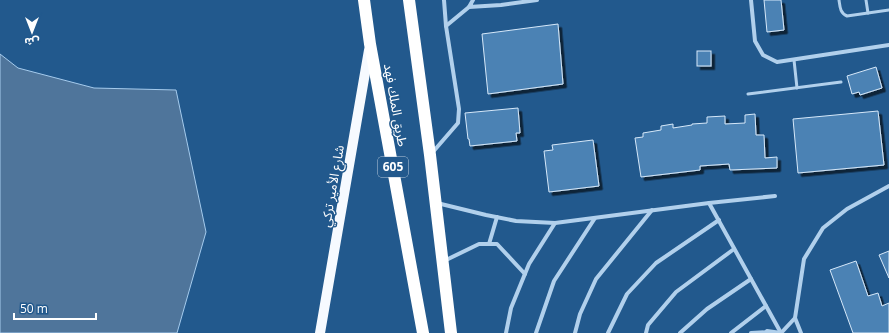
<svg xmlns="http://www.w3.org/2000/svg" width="889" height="333" viewBox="0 0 889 333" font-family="'Open Sans','Noto Sans Arabic',sans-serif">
  <defs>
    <filter id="shadow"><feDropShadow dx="3.5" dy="3.5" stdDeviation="0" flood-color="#0009"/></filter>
  </defs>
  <rect width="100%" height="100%" fill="#22598d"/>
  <polygon fill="#4f759b" stroke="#a5cbed" points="0,54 18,68 94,88 176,90 206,232 177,333 0,333"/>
  <g fill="#4b82b4" stroke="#d6e8f9" filter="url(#shadow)">
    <polygon points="764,0 781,0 784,30 767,32"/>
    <polygon points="558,24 563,84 488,94 482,34"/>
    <rect x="697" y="51" width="14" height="15"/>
    <polygon points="876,67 882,88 860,95 859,92 852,94 847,76"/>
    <polygon points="518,108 520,133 516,133 517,141 470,146 469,139 468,139 465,113"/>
    <polygon points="878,111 884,165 798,173 793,119"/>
    <polygon points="755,114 756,135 764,135 765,158 777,157 777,168 730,170 729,164 700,166 700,170 641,177 635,138 643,137 643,133 661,130 661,126 673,124 673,128 692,125 692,124 707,123 707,117 725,116 725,124 745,123 745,115"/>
    <polygon points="593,140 599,186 549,192 544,151 553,150 552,145"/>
    <polygon points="889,251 889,278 879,255"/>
    <polygon points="856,261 868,296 878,293 882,306 889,303 889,333 853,333 830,270"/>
  </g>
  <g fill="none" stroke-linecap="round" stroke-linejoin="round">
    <g stroke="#b1d0ec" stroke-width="3">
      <path d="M839,0C840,7 840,13 847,16L889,10"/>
      <polyline points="866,0 868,13"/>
      <polyline points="794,60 797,88"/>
      <polyline points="748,94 841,82"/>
    </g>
    <g stroke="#b1d0ec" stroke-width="4">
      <polyline points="473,0 469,7 501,5 537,0"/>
      <polyline points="751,0 755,41 763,55 777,62 889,45"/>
      <polyline points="446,26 469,7"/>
      <polyline points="432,153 458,123 459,109 446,26 444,0"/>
      <polyline points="437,203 486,215 516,221 555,223 709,203 775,196"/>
      <polyline points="709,203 781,333"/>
      <polyline points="489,244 497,217"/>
      <polyline points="444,261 479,244 497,244 525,274"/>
      <polyline points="767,331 781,333 795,318"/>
      <polyline points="506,333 511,308 529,264 555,223"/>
      <polyline points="536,333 554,281 595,218"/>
      <polyline points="575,333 580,314 596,279 652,210"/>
      <polyline points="608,333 627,294 656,263 719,220"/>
      <polyline points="646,333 648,325 676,292 734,249"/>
      <polyline points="680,333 707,309 751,279"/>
      <polyline points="731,333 766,306"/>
      <polyline points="751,333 769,332"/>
      <polyline points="801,333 795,318 804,259 823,228 847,209 889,186"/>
    </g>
    <polyline stroke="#f6faff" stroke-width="10" points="320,333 369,50"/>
    <g stroke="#fff" stroke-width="12">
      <polyline points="364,0 370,44 423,333"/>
      <polyline points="409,0 430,155 451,333"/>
    </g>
  </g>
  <g text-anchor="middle" stroke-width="3" stroke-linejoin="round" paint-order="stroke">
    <rect fill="#22598d" stroke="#bdcddd" stroke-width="1" x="378" y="157" width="30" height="20" rx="3"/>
    <g font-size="12" font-weight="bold" fill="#fff">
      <text x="393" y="171">605</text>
    </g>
    <g font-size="13" fill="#fff" stroke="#22598d">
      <text transform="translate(396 105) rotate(80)" y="5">طريق الملك فهد</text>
      <text transform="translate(332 186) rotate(-80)" y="5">شارع الأمير تركي</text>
    </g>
  </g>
  <g transform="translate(32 32) rotate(180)" stroke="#22598d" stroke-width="3" paint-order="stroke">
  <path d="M0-3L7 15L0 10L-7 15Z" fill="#ffffff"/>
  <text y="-6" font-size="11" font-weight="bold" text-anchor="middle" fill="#ffffff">ش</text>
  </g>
  <path d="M14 313v6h82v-6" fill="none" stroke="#ffffff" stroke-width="2"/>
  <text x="20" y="313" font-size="12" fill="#ffffff" stroke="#22598d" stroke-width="3" paint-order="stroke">50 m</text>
</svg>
